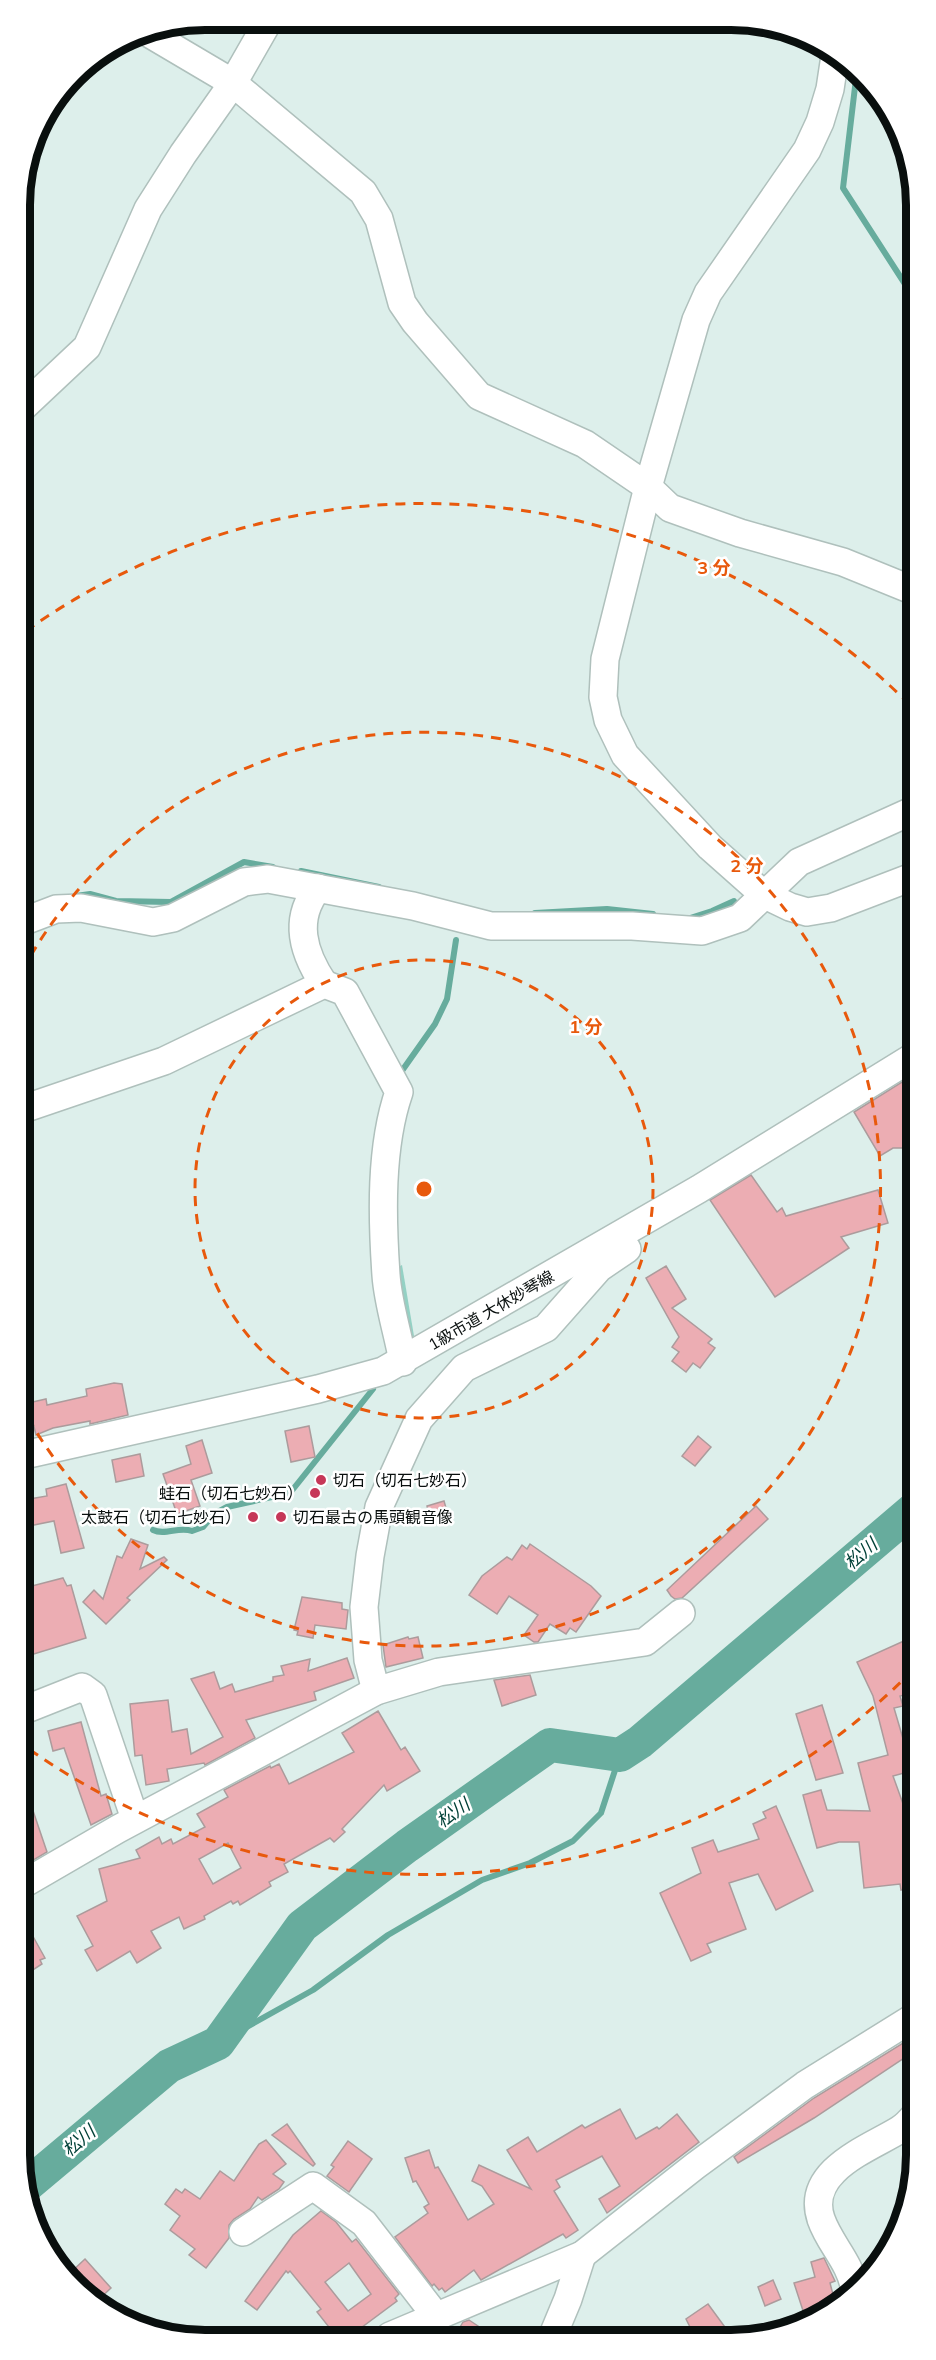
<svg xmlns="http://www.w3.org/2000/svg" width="936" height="2360" viewBox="0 0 936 2360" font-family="Mulish,'Noto Sans JP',sans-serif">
  <rect width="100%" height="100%" fill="#ddefeb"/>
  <polygon fill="#94d1c4" points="402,1265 414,1336 405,1344 391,1271"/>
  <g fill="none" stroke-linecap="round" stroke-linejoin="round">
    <g stroke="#67ac9d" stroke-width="6">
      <polyline points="857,70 843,188 905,284 911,315"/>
      <polyline points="301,871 379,887"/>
      <polyline points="76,896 90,894 116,901 171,902 244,862 273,867"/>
      <polyline points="535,913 607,909 653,914"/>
      <polyline points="687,919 712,911 734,901"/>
      <polyline points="399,1075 435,1024 447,999 456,940"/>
      <path d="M153,1530C165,1536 179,1526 192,1531L203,1527L214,1514L227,1507L290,1493L373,1389"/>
      <polyline points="218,2043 313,1990 388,1935 482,1880 530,1863 573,1841 601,1813 620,1755"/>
    </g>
    <polyline stroke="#67ac9d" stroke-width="34" points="26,2186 169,2066 218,2043 302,1926 407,1846 550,1745 620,1755 640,1742 914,1509"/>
  </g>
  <g fill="#ecadb3" stroke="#ac9b9c" stroke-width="1.5" fill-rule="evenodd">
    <polygon points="902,1082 913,1101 913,1148 893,1148 880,1156 854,1112"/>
    <polygon points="751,1175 777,1212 782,1208 786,1216 878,1190 888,1223 841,1237 849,1248 775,1297 710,1200"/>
    <polygon points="666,1266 686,1299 672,1308 712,1339 708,1343 715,1348 700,1368 693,1363 686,1372 672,1361 679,1352 672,1347 679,1337 646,1278"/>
    <polygon points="114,1383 122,1384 128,1415 90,1424 90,1421 53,1428 36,1435 28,1403 46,1399 47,1405 87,1396 86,1389"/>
    <polygon points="309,1426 315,1457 291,1462 285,1431"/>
    <polygon points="698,1436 711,1447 695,1466 682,1456"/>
    <polygon points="202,1440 212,1473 191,1480 200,1506 177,1514 163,1474 191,1464 186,1446"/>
    <polygon points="140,1454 144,1476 116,1482 112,1460"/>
    <polygon points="66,1484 84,1548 61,1553 54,1521 24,1527 24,1500 47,1496 46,1489"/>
    <polygon points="444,1501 448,1515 431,1520 427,1506"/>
    <polygon points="756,1506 768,1519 682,1598 675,1599 671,1596 667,1590"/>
    <polygon points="131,1539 148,1545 140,1569 164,1557 167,1560 127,1598 130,1600 106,1624 83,1602 94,1590 103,1599 117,1556 122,1558"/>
    <polygon points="530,1544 591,1586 601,1596 576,1632 570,1628 566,1634 550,1624 538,1642 534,1642 524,1635 538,1615 509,1596 497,1614 469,1595 482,1576 507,1557 512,1560 522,1545 527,1549"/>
    <polygon points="63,1578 67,1586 71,1585 86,1638 24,1657 24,1588"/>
    <polygon points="302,1597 342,1603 342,1609 348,1610 346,1629 315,1625 313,1638 297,1635 298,1631 294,1630"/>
    <polygon points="915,1636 915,1693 900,1696 903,1706 894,1708 904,1742 907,1745 915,1743 915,1770 893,1776 915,1837 915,1887 901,1890 900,1884 864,1888 859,1842 839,1842 817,1848 803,1795 821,1790 827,1810 870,1811 858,1763 888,1755 873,1696 857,1662"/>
    <polygon points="408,1637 409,1639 418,1637 423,1658 386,1667 383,1645"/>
    <polygon points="347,1658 354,1678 314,1692 316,1700 246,1720 255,1738 205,1765 204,1763 167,1769 169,1781 146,1785 142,1755 135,1756 130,1704 168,1700 172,1732 187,1729 191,1754 223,1737 191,1679 214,1672 220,1689 232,1684 235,1692 273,1681 273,1677 284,1675 281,1666 310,1659 308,1671"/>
    <polygon points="530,1675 536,1695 502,1706 494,1680"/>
    <polygon points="822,1705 843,1773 816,1780 796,1714"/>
    <path d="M378,1711L401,1750L405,1747L420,1771L387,1791L384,1785L342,1829L345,1832L334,1842L330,1838L284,1864L288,1872L269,1882L271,1886L240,1905L238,1901L233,1904L231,1901L204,1916L205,1919L184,1929L179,1917L151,1931L161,1948L137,1963L130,1951L97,1971L85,1950L93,1946L77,1916L107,1901L99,1869L140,1858L136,1850L159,1837L162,1844L171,1839L173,1844L205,1827L197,1814L228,1797L224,1790L270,1766L271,1768L279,1764L289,1784L354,1752L342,1733ZM228,1843L241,1868L213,1884L199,1859Z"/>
    <polygon points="81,1722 101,1796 106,1794 112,1814 91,1825 64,1748 53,1751 48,1731"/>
    <polygon points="25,1793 27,1793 47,1852 30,1862 25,1862"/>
    <polygon points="776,1806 813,1891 776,1910 758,1874 729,1883 746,1929 707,1944 711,1952 691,1961 660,1893 701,1873 692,1848 713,1840 718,1852 759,1839 753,1824 766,1818 763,1812"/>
    <polygon points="25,1922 45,1958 40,1960 42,1964 25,1975"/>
    <polygon points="916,2035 916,2050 814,2118 738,2163 734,2157 814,2098"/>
    <polygon points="620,2109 636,2139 657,2127 659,2129 677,2114 699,2142 607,2213 599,2199 620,2186 602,2156 556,2180 560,2187 554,2191 578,2230 566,2238 563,2234 481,2280 474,2270 445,2292 442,2288 439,2290 434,2284 432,2286 395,2237 428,2213 424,2207 429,2204 416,2181 413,2182 405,2158 429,2150 435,2168 438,2167 468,2220 494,2204 482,2186 472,2181 479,2165 531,2189 507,2150 528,2137 537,2152 582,2125 585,2128"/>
    <polygon points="287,2124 315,2164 313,2166 272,2135"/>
    <polygon points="266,2140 286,2164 273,2174 284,2182 279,2189 262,2200 258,2197 250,2209 234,2219 229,2225 229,2238 206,2268 189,2255 195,2249 170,2230 180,2216 165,2204 176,2189 182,2193 185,2189 200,2199 220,2171 234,2181 259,2144"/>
    <polygon points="348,2141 372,2159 349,2192 327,2176 334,2167 331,2165"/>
    <path d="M321,2211L336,2222L352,2242L356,2239L399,2294L395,2298L397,2301L350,2336H336L317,2312L321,2309L290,2271L288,2273L286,2271L257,2310L245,2301L293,2235ZM349,2263L371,2294L348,2311L325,2282Z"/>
    <polygon points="824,2258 835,2281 830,2283 836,2306 824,2315 807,2323 794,2283 815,2277 811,2262"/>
    <polygon points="85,2259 111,2288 96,2302 74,2286 68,2275"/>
    <polygon points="773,2280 781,2299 765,2306 758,2287"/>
    <polygon points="708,2304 730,2334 694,2335 686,2319"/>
    <polygon points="469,2320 493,2336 455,2336 463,2322"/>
  </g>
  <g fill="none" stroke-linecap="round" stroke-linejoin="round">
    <g stroke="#afc0bc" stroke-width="30">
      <g id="minor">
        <polyline points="145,31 233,83 363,192 379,219 402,303 415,322 479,396 585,444 648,487 670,508 740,533 843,562 912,590"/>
        <polyline points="835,56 830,89 820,122 807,150 708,293 696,320 648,487 605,659 603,697 608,720 625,755 710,847 763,894 790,907 807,912 831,908 912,877"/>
        <polyline points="21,409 87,347 148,209 183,154 233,83 269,20"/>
        <path d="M318,888C293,919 303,953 324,984"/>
        <polyline points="22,922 56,909 81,908 153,922 173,918 244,882 268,879 413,906 491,926 632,926 702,931 740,918 799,862 912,811"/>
        <path d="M23,1109L164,1061L324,984L345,992L399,1092C380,1147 382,1217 386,1275C388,1304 398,1333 403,1362"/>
        <polyline points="24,1455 318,1389 383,1371 699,1189 913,1057"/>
        <polyline points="376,1691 368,1660 364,1607 370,1556 379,1507 419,1419 464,1368 546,1328 599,1268 627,1249"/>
        <polyline points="24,1710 82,1687 93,1695 135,1819"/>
        <polyline points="25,1883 118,1829 376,1691 439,1672 645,1642 681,1613"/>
        <polyline points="243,2232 313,2186 364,2223 436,2316"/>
        <path d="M855,2290C850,2261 830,2245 821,2219C805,2171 868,2149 899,2130C906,2126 911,2120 916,2114"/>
        <polyline points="553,2335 568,2299 582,2255"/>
        <polyline points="390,2336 582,2255 695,2166 805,2085 916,2016"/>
      </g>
    </g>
    <use href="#minor" stroke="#fff" stroke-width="27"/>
  </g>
  <g fill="none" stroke="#e8590c" stroke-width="3" stroke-dasharray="10 8">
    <circle cx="424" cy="1189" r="229"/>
    <path d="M22 971A457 457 0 1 1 24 1411"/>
    <path d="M913 1670A686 686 0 0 1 26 1747M26 631A686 686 0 0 1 909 704"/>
  </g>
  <g fill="#c63758" stroke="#fff" stroke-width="2">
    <circle cx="321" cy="1480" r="6"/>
    <circle cx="315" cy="1493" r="6"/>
    <circle cx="253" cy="1517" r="6"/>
    <circle cx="281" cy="1517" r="6"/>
  </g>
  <g text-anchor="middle" stroke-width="5" stroke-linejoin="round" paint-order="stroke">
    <g font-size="16" fill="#090f0e" stroke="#fff">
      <text transform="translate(491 1310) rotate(-30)" y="6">1級市道 大休妙琴線</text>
    </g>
    <g font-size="16" fill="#090f0e" stroke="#fff" text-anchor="start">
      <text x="333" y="1486">切石（切石七妙石）</text>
      <text x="303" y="1499" text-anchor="end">蛙石（切石七妙石）</text>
      <text x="241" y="1523" text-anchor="end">太鼓石（切石七妙石）</text>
      <text x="293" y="1523">切石最古の馬頭観音像</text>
    </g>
    <g font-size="18" font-style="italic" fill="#004037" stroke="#fff">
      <text transform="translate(861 1554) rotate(-40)" y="6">松川</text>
      <text transform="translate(453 1813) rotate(-35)" y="6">松川</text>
      <text transform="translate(79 2141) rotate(-40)" y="6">松川</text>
    </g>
  </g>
  <path d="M0 0H936V2360H0ZM205 30H731A175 175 0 0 1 906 205V2155A175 175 0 0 1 731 2330H205A175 175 0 0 1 30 2155V205A175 175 0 0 1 205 30Z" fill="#fff" fill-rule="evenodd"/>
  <path fill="none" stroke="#090f0e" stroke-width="8" d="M205 30H731A175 175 0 0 1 906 205V2155A175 175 0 0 1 731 2330H205A175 175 0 0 1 30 2155V205A175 175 0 0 1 205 30Z"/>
  <circle cx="424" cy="1189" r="9" fill="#e8590c" stroke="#fff" stroke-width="3"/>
  <g font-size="18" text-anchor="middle" font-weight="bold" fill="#e8590c" stroke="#fff" stroke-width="5" stroke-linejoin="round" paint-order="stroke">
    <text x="714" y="574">3 分</text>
    <text x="747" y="872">2 分</text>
    <text x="586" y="1033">1 分</text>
  </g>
</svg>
